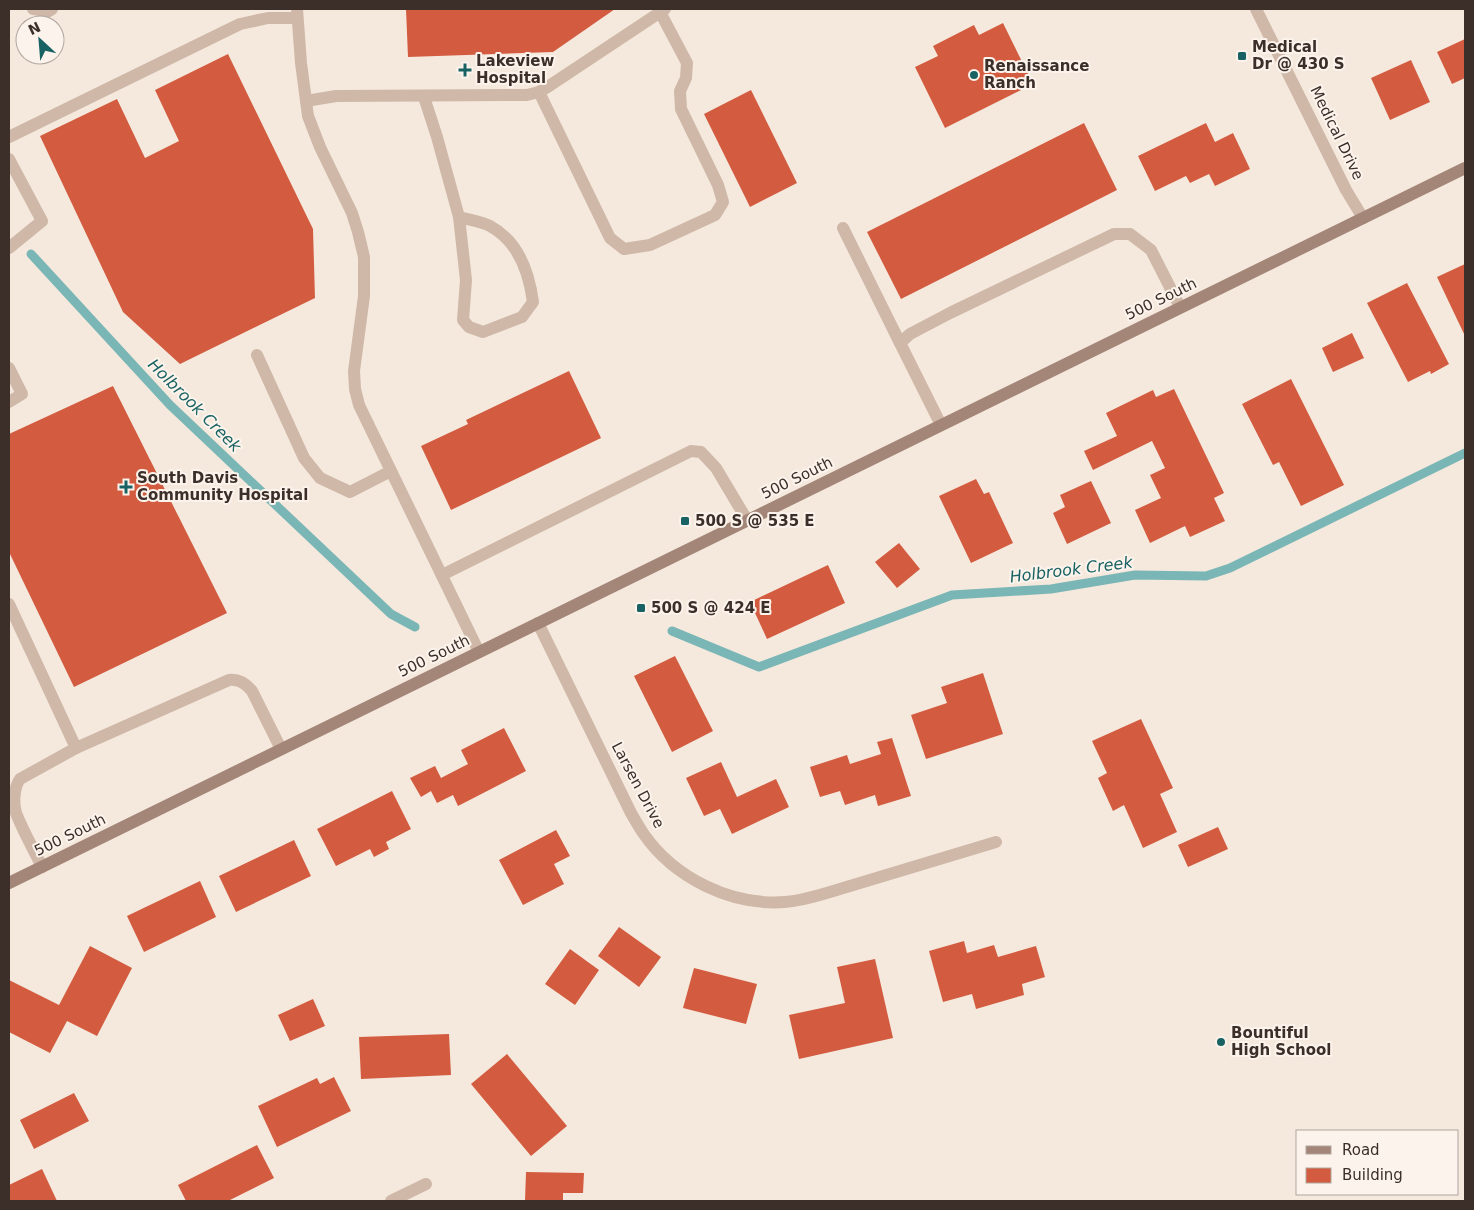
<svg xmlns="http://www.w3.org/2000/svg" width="1474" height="1210" viewBox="0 0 1474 1210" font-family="'DejaVu Sans',sans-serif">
  <rect width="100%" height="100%" fill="#f5e9de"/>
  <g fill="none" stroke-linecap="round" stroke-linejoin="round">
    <g stroke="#7ab6b5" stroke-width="9">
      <polyline points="31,254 170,405 391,614 415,627"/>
      <polyline points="672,631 759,667 952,595 1051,589 1135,575 1206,576 1230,568 1465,453"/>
    </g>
  </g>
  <g fill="#d35b3f">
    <polygon points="406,9 615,9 553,52 408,57"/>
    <polygon points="1003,23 1033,84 945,128 915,67 938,56 933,46 974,25 979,35"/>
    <polygon points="1465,39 1465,78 1452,84 1437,52"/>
    <polygon points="228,54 313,229 315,298 180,364 123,312 40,136 117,99 145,158 179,141 155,90"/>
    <polygon points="1411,60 1430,102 1390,120 1371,78"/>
    <polygon points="751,90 797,183 750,207 704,114"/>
    <polygon points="1084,123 1117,190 901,299 867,232"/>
    <polygon points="1206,123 1215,142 1233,133 1250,169 1215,186 1209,174 1190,183 1186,176 1155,191 1138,156"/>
    <polygon points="1465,264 1465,336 1437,277"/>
    <polygon points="1407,283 1449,364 1431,374 1430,371 1408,382 1367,303"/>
    <polygon points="1352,333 1364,358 1333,372 1322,348"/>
    <polygon points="569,371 601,438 451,510 421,446 468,424 466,420"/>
    <polygon points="1291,379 1344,485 1301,506 1279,462 1273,465 1242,404"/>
    <polygon points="113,386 227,613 74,687 9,552 9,434"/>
    <polygon points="1174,389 1224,493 1214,498 1225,521 1190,537 1185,526 1150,543 1135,510 1161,498 1150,475 1165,468 1152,441 1093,470 1084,451 1117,436 1106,413 1153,390 1156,397"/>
    <polygon points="976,479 984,494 989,492 1013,543 971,563 939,496"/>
    <polygon points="1091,481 1111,523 1067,544 1053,513 1065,507 1060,495"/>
    <polygon points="899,543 920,569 897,588 875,562"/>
    <polygon points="828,565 845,603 767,639 750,602"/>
    <polygon points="675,656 713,731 672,752 634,676"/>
    <polygon points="983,673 1003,734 926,759 911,715 947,703 941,687"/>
    <polygon points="1141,719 1173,788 1160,794 1177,832 1143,848 1124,805 1113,811 1098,778 1107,773 1092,741"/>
    <polygon points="504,728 526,771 458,806 453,795 437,803 431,791 421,797 410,778 435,766 441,778 468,764 461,750"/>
    <polygon points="892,738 911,796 878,806 875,795 845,805 840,791 820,797 810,767 847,755 850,764 881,754 877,742"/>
    <polygon points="721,762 737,797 776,779 789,807 732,834 720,809 704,816 686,778"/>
    <polygon points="392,791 411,829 386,842 389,849 374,857 370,849 336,866 317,829"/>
    <polygon points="1218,827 1228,849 1188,867 1178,845"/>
    <polygon points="556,830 570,856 554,864 564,884 523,905 499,860"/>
    <polygon points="294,840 311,876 236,912 219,876"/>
    <polygon points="200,881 216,917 144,952 127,916"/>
    <polygon points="619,927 661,957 639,987 598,956"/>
    <polygon points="964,941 967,953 994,945 998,957 1036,946 1045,977 1022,984 1024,995 976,1009 972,994 943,1002 929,951"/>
    <polygon points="90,946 132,968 97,1036 67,1021 50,1053 9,1032 9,980 59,1005"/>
    <polygon points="570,949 599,970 575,1005 545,984"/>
    <polygon points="875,959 893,1038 799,1059 789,1015 845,1003 837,967"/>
    <polygon points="694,968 757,984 746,1024 683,1008"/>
    <polygon points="313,999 325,1026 290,1041 278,1015"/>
    <polygon points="449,1034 451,1075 361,1079 359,1037"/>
    <polygon points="507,1054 567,1126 531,1156 471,1084"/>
    <polygon points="334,1077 351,1111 277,1147 258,1106 317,1078 320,1084"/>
    <polygon points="74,1093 89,1121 34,1149 20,1120"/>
    <polygon points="257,1145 274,1178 228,1201 186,1201 178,1185"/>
    <polygon points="42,1169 57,1201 9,1201 9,1185"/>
    <polygon points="526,1172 584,1173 583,1193 563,1193 563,1201 525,1201"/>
  </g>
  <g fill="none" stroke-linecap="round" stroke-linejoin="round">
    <g stroke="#cfb8a8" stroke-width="12">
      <polyline points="33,9 47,12 52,9"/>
      <polyline points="297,9 301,63 308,116 320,147 352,213 358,232 364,257 364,296 354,371 355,389 359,405 479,652"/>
      <polyline points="539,92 610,238 624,249 650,245 715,215 723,202 718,185 681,109 680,91 686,78 687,63 660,12"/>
      <path d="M424,97L437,137L459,217L466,280L463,320L469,327L483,332L522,317L533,302C529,272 518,241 490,226C481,221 469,220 459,217"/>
      <polyline points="306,101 336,96 527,95 539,92 549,86 665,9"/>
      <polyline points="9,137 240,24 268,18 297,18"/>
      <polyline points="9,159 42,221 9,248"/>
      <polyline points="843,228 900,343"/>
      <polyline points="257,355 304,458 320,478 350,492 391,471"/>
      <polyline points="9,368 22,394 9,402"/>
      <polyline points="941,425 900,343 910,334 950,313 1114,234 1130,234 1151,250 1180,307"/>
      <polyline points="442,575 691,451 701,452 716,468 747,520"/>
      <path d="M9,604L76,748L229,680C239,679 245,683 252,691L281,749"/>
      <path d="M42,867C34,850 23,831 16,813C13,803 14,787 20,779L76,748"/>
    </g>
    <g stroke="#cfb8a8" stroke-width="12">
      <polyline points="1256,9 1346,190 1363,218"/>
      <path d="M538,623L631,813C635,820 639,827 643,833C674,878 731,906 785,902C801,901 816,896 830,892L996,842"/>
      <polyline points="391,1201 426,1184"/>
    </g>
    <polyline stroke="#a48679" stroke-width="12" points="9,883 1465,168"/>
  </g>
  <g fill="#196263" stroke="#fcf4ec" stroke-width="2">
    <rect x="1237" y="51" width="10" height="10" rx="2.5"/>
    <path d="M462.5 62.5h5v5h5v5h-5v5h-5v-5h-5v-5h5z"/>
    <circle cx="974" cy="75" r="5"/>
    <path d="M123.5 479.5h5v5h5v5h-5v5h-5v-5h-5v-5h5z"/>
    <rect x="680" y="516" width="10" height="10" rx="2.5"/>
    <rect x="636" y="603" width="10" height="10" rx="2.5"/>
    <circle cx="1221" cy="1042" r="5"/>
  </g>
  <g text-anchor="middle" stroke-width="4" stroke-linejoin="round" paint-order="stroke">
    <g font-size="15" font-weight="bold" fill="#3c2e29" stroke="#fcf4ec" text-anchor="start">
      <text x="1252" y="52">Medical<tspan x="1252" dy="17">Dr @ 430 S</tspan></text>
      <text x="476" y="66">Lakeview<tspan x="476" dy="17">Hospital</tspan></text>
      <text x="984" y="71">Renaissance<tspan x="984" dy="17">Ranch</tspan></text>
      <text x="137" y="483">South Davis<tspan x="137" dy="17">Community Hospital</tspan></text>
      <text x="695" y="526">500 S @ 535 E</text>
      <text x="651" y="613">500 S @ 424 E</text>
      <text x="1231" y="1038">Bountiful<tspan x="1231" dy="17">High School</tspan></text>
    </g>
    <g font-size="15" fill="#3c2e29" stroke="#fcf4ec">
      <text transform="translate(1337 133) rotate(64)" y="5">Medical Drive</text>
      <text transform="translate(1161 299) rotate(-26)" y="5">500 South</text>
      <text transform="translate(797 478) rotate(-26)" y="5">500 South</text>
      <text transform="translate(434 656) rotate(-26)" y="5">500 South</text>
      <text transform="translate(638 785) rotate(62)" y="5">Larsen Drive</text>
      <text transform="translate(70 835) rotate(-26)" y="5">500 South</text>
    </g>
    <g font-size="16" font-style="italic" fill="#196263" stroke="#fcf4ec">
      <text transform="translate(195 405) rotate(45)" y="6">Holbrook Creek</text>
      <text transform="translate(1071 569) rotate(-7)" y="6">Holbrook Creek</text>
    </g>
  </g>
  <rect width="1474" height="1210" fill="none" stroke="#3c2e29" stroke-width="20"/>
  <rect x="1296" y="1130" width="162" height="65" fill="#fcf4ec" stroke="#afa59e"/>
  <rect x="1306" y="1146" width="25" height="8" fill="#a48679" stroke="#afa59e"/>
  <text x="1342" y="1155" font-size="15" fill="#3c2e29">Road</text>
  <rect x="1306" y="1168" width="25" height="15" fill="#d35b3f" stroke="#afa59e"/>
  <text x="1342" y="1180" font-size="15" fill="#3c2e29">Building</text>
  <g transform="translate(40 40) rotate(334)"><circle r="24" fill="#fcf4ec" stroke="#afa59e"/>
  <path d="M0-4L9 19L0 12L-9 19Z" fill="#196263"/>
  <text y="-8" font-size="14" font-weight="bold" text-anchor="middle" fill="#3c2e29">N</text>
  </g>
</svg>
